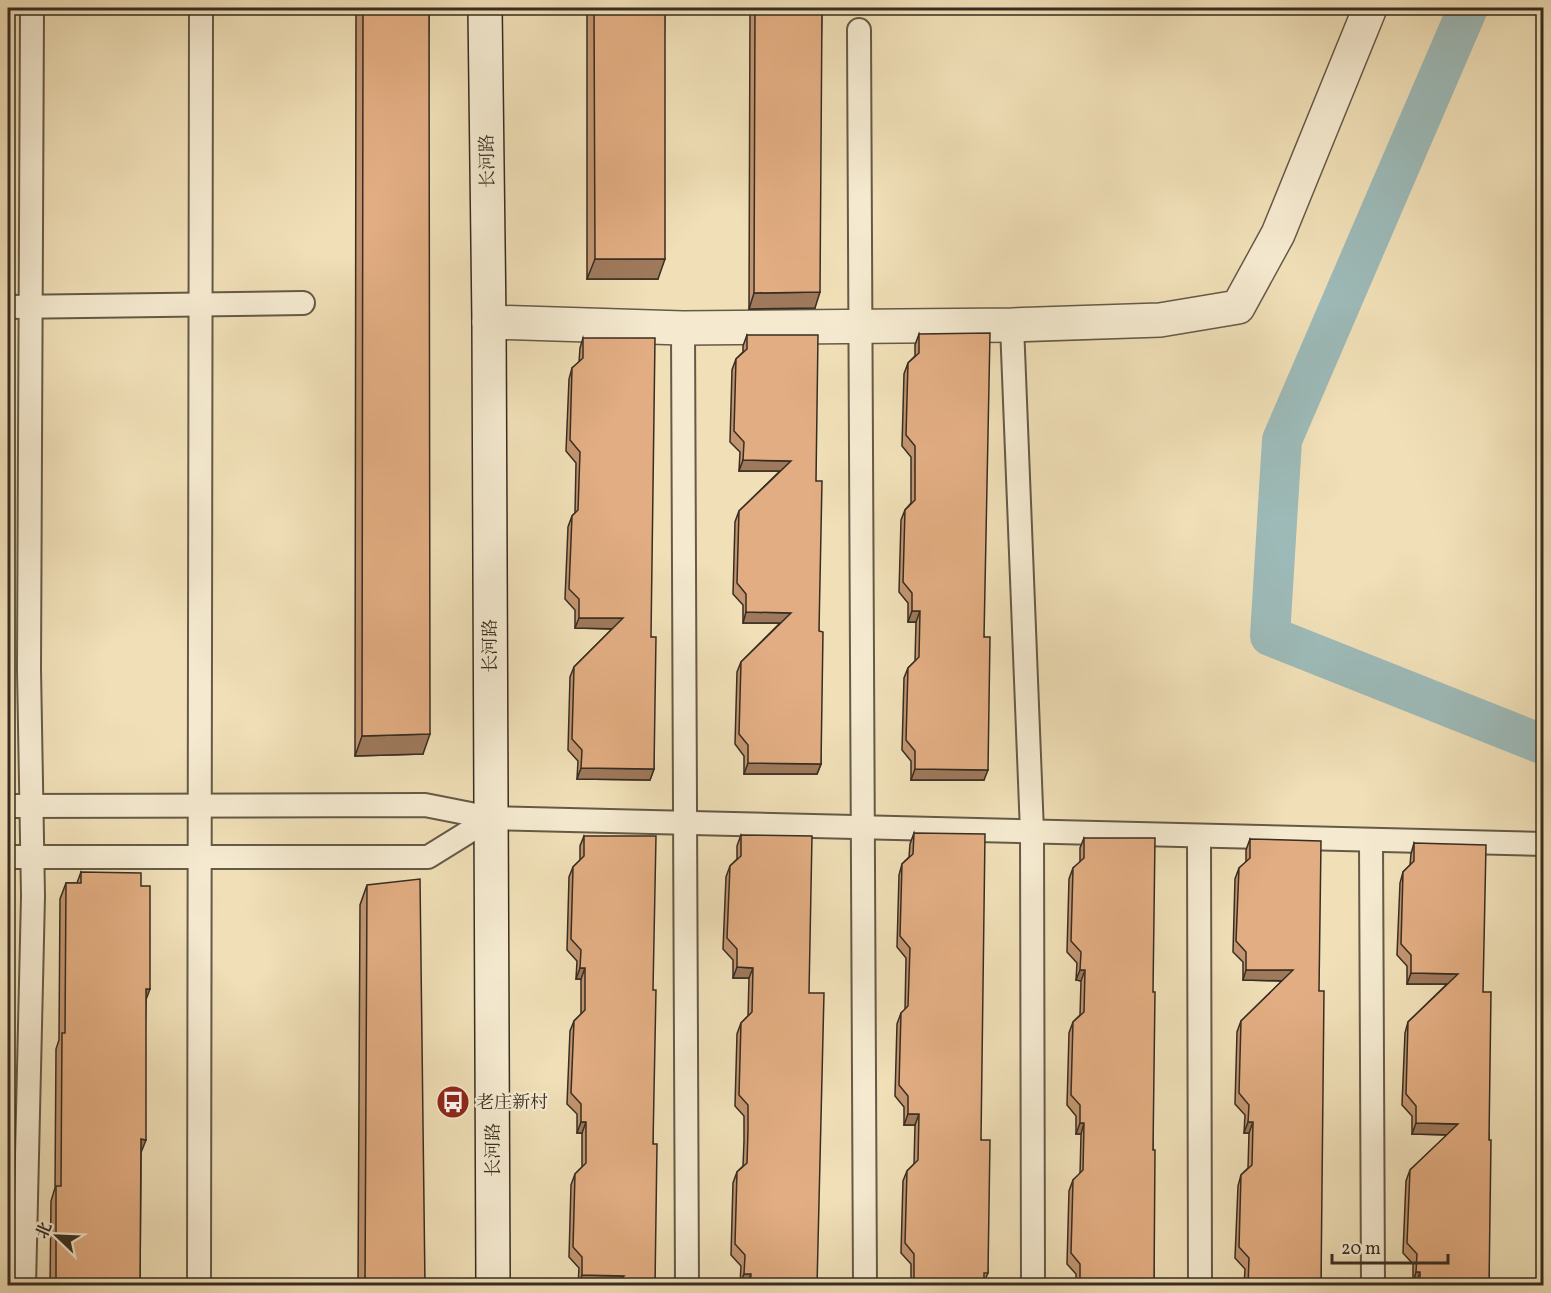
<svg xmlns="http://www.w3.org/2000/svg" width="1551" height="1293" viewBox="0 0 1551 1293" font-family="Vollkorn,'Noto Serif SC',serif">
  <rect width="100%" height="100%" fill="#f0dfb7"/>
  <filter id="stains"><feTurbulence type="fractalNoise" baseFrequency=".00333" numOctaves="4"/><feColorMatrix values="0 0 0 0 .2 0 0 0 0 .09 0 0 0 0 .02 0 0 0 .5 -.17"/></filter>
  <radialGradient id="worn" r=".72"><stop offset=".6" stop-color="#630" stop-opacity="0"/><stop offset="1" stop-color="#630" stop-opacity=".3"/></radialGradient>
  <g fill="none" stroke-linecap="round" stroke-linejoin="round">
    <polyline stroke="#9dbab8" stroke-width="40" points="1468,8 1282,440 1270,636 1544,745"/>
    <g stroke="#655a46" stroke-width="26">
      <g id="lane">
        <polyline points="859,30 865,1286"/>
        <polyline points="8,307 303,303"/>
        <polyline points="1012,325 1032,832 1033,1286"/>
        <polyline points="683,328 687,1286"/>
        <polyline points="8,806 425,805 491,818 1544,844"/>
        <polyline points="1199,836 1200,1286"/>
        <polyline points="1371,841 1373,1286"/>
        <polyline points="8,857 428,857 491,818"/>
        <polyline points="24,1286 33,896 29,669 32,8"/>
        <polyline points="199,1286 201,8"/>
      </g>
    </g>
    <g stroke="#655a46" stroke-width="36">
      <polyline id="street" points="489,322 683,328 1012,325 1160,320 1238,307 1278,234 1370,8"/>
    </g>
    <g stroke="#372d21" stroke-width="36">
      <polyline id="secondary" points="485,8 489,322 493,1286"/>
    </g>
    <use href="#lane" stroke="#f5ead0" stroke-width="22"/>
    <use href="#street" stroke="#f5ead0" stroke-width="33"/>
    <use href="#secondary" stroke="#f5ead0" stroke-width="33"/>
  </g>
  <g fill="#c29570" stroke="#372d21" stroke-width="1.5">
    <polygon points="356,8 429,8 423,754 355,756"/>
    <polygon points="587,8 665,8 658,279 587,279"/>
    <polygon points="750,8 822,8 815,308 749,309"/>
    <polygon points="919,334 984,637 984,780 911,780 911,761 902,750 904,678 908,668 915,661 916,622 908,622 908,603 899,592 901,520 905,510 911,503 911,457 902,446 904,374 908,363 915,356 915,345"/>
    <polygon points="747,335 816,481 821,764 817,774 744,774 744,756 735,744 737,672 741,662 780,623 743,623 743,605 733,594 735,522 739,511 780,471 739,471 740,452 730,442 732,370 736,359 743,352 743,346"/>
    <polygon points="583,338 651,637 654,769 650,780 577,779 578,761 568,750 570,677 574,667 612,629 575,628 575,610 565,599 568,527 572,516 575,513 576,463 566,451 569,379 572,368 579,362 580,348"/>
    <polygon points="914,833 981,1140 988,1273 984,1282 984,1286 911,1286 911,1264 901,1253 903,1181 907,1171 914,1164 915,1125 904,1125 904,1107 895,1096 897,1024 901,1013 905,1010 906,958 897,947 899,875 902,864 909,857 910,844"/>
    <polygon points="741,835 809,993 817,1286 747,1286 747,1284 740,1284 741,1266 731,1255 733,1183 737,1172 743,1166 744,1141 744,1116 735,1106 737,1034 741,1023 748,1016 749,978 733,978 733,960 723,949 726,877 730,866 737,859 737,846"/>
    <polygon points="584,836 653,990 653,1144 655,1286 578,1286 579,1268 569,1257 571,1185 575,1174 582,1167 582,1133 577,1133 577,1114 567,1104 570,1031 574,1021 581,1014 581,979 576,979 577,961 567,950 569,877 573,867 580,860 580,846"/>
    <polygon points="1084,838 1153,992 1153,1150 1154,1286 1076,1286 1076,1274 1067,1264 1069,1191 1073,1180 1080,1174 1081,1134 1076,1134 1076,1116 1067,1105 1069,1033 1073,1022 1080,1015 1081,981 1076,980 1077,963 1067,952 1069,879 1073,868 1080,862 1080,848"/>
    <polygon points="1250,839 1319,991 1321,1286 1244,1286 1245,1269 1235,1258 1238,1186 1241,1175 1248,1168 1249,1133 1244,1133 1245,1115 1235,1104 1237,1032 1241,1021 1282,981 1243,980 1243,962 1233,952 1235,879 1239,868 1246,862 1246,850"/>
    <polygon points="1414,843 1483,992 1489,1140 1489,1286 1416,1286 1416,1283 1413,1283 1413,1264 1403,1253 1406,1181 1410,1170 1447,1135 1412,1134 1412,1116 1402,1105 1405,1033 1408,1022 1447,984 1407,984 1407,966 1397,955 1400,883 1403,872 1410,865 1411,854"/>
    <polygon points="81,872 146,1000 141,1155 140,1286 50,1286 51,1201 55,1188 56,1049 59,1040 60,899 66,883 77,883"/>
    <polygon points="367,885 425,1286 358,1286 360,905"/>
  </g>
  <g fill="#9e795b" stroke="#372d21" stroke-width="1.5">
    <polygon points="595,259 665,259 658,279 587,279"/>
    <polygon points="820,292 815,308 749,309 754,293"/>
    <polygon points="743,460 791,461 787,471 739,471"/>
    <polygon points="912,611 920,611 916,622 908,622"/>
    <polygon points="746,612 791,613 787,623 743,623"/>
    <polygon points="579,618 623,618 619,629 575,628"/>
    <polygon points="430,734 423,754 355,756 362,736"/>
    <polygon points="748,763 821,764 817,774 744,774"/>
    <polygon points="581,768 654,769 650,780 577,779"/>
    <polygon points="915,769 988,770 984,780 911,780"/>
    <polygon points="737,967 753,968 749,978 733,978"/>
    <polygon points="580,968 585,968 581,979 576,979"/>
    <polygon points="1080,970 1085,970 1081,981 1076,980"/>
    <polygon points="1246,970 1293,970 1289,981 1243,980"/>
    <polygon points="1411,973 1458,974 1454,984 1407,984"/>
    <polygon points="146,989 150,989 144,1005"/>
    <polygon points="908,1114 919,1114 915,1125 904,1125"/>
    <polygon points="581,1122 586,1122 582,1133 577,1133"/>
    <polygon points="1248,1122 1253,1122 1249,1133 1244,1133"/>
    <polygon points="1080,1123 1084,1123 1081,1134 1076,1134"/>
    <polygon points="1416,1123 1458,1124 1454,1135 1412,1134"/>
    <polygon points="141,1139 146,1140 140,1155"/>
    <polygon points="1416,1272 1420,1272 1416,1283 1413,1283"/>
    <polygon points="744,1274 751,1274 747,1284 740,1284"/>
    <polygon points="582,1275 624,1276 621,1286 578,1286"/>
    <polygon points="1080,1282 1128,1283 1127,1286 1079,1286"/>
  </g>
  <g fill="#e2ad82" stroke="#372d21" stroke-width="1.5">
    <polygon points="363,8 429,8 430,734 362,736"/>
    <polygon points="594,8 665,8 665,259 595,259"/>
    <polygon points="755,8 822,8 820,292 754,293"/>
    <polygon points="990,333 984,637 990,637 988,770 915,769 915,751 906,740 908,668 919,657 920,611 912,611 912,593 903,582 905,510 915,500 915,446 906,435 908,363 919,353 919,334"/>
    <polygon points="747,335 818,335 816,481 822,481 819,631 823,632 821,764 748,763 748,745 739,734 741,662 791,613 746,612 746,594 737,583 739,511 791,461 743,460 744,442 734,431 736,359 747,349"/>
    <polygon points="583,338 655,338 651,637 656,637 654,769 581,768 582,750 572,739 574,667 623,618 579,618 579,599 569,589 572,516 578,510 580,452 570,440 572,368 583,358"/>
    <polygon points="914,833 985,834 981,1140 990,1140 988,1273 984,1273 984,1286 914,1286 914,1254 905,1243 907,1171 918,1160 919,1114 908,1114 908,1096 899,1085 901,1013 908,1006 910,948 900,936 902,864 913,854"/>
    <polygon points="741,835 812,836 809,993 824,993 817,1286 750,1286 751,1274 744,1274 745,1255 735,1244 737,1172 747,1163 748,1130 748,1105 739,1095 741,1023 752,1012 753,968 737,967 737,949 727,938 730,866 741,856"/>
    <polygon points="584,836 656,836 653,990 656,990 653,1144 657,1144 655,1286 614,1286 624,1276 582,1275 582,1257 573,1247 575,1174 586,1163 586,1122 581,1122 581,1104 571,1093 574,1021 585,1010 585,968 580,968 581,950 571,939 573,867 584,856"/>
    <polygon points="1084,838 1155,838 1153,992 1155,992 1153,1150 1155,1150 1154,1286 1125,1286 1128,1283 1080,1282 1080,1264 1071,1253 1073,1180 1083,1170 1084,1123 1080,1123 1080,1105 1071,1095 1073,1022 1084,1012 1085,970 1080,970 1081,952 1071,941 1073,868 1084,858"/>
    <polygon points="1250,839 1321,841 1319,991 1324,991 1321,1286 1248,1286 1249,1258 1239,1247 1241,1175 1252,1165 1253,1122 1248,1122 1249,1105 1239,1093 1241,1021 1293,970 1246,970 1246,952 1236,941 1239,868 1250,858"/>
    <polygon points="1414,843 1486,845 1483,992 1491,992 1489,1140 1491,1140 1489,1286 1420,1286 1420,1272 1416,1272 1417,1254 1407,1243 1410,1170 1458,1124 1416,1123 1416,1106 1406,1094 1408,1022 1458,974 1411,973 1411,955 1401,944 1403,872 1414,861"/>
    <polygon points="81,872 141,873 141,886 150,886 150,989 146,989 146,1140 141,1139 140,1286 56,1286 56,1186 61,1186 62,1033 65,1033 66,883 81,883"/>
    <polygon points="420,879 425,1286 365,1286 367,885"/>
  </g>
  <defs>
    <g id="bus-disc" transform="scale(1.725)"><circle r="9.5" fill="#8f2418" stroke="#f5ead0"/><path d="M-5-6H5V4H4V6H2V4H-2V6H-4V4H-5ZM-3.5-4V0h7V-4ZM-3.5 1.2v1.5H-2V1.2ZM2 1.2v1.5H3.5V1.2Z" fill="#fff"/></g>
  </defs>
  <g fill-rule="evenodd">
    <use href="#bus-disc" x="453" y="1102"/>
  </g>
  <g text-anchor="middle" stroke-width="4.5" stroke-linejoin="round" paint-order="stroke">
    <g font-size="18" fill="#372d21" stroke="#f5ead0">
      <text transform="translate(487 161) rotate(-91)" y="6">长河路</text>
      <text transform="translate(490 646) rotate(-90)" y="6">长河路</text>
      <text transform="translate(493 1150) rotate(-90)" y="6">长河路</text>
    </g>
    <g font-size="18" fill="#372d21" stroke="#f5ead0" text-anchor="start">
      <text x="476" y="1108">老庄新村</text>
    </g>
  </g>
  <rect width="1551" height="1293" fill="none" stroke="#f0dfb7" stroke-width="30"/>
  <rect x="9" y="9" width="1533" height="1275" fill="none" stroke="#372d21" stroke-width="3"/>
  <rect x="15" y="15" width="1521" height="1263" fill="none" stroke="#372d21" stroke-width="1.5"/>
  <g transform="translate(57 1236) rotate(293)" stroke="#f5ead0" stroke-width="4.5" paint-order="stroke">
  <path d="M0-4.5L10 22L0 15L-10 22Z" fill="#372d21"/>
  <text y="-9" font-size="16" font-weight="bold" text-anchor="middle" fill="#372d21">北</text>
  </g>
  <path d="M1332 1254v9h116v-9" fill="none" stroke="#372d21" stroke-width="3"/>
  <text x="1341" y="1254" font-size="18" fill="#372d21" stroke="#f5ead0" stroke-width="4.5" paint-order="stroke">20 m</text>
  <rect width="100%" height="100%" filter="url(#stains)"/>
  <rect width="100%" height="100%" fill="url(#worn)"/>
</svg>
